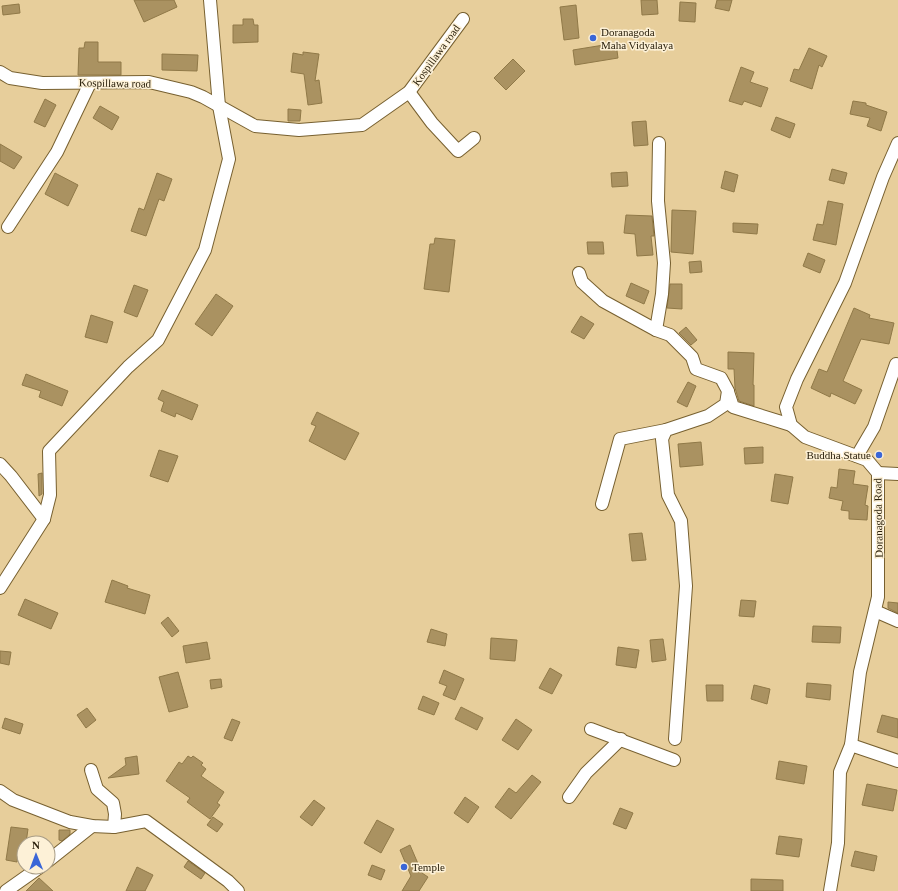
<svg xmlns="http://www.w3.org/2000/svg" width="898" height="891" viewBox="0 0 898 891" font-family="'Times New Roman',serif">
  <rect width="100%" height="100%" fill="#e7ce9b"/>
  <g fill="#aa9261" stroke="#907948">
    <polygon points="134,0 174,0 177,7 144,22"/>
    <polygon points="641,0 657,0 658,14 642,15"/>
    <polygon points="717,0 732,0 729,11 715,8"/>
    <polygon points="680,2 696,3 695,22 679,21"/>
    <polygon points="19,4 20,13 3,15 2,6"/>
    <polygon points="576,5 579,38 564,40 560,7"/>
    <polygon points="243,19 253,19 254,25 258,25 258,42 233,43 233,25 243,25"/>
    <polygon points="85,42 98,42 98,62 121,62 121,75 78,75 79,48 84,48"/>
    <polygon points="616,43 618,58 575,65 573,50"/>
    <polygon points="809,48 827,56 822,67 819,65 812,89 790,81 794,69 799,70"/>
    <polygon points="303,52 319,54 315,81 319,80 322,103 308,105 304,74 291,72 293,53 303,55"/>
    <polygon points="162,54 198,55 197,71 162,70"/>
    <polygon points="513,59 525,71 506,90 494,78"/>
    <polygon points="741,67 754,72 750,82 768,88 761,107 744,101 742,105 729,101"/>
    <polygon points="45,99 56,105 45,127 34,122"/>
    <polygon points="853,101 866,103 866,105 887,112 881,131 867,126 870,118 850,114"/>
    <polygon points="100,106 119,117 112,130 93,118"/>
    <polygon points="288,109 301,110 300,121 288,121"/>
    <polygon points="776,117 795,124 790,138 771,130"/>
    <polygon points="646,121 648,145 634,146 632,122"/>
    <polygon points="0,144 22,157 14,169 0,161"/>
    <polygon points="832,169 847,173 844,184 829,180"/>
    <polygon points="725,171 738,175 734,192 721,188"/>
    <polygon points="627,172 628,186 612,187 611,173"/>
    <polygon points="55,173 78,185 68,206 45,194"/>
    <polygon points="157,173 172,179 164,201 159,199 146,236 131,231 139,208 144,210"/>
    <polygon points="828,201 843,204 836,245 813,240 817,224 823,225"/>
    <polygon points="672,210 696,211 693,254 671,252"/>
    <polygon points="626,215 652,216 654,236 651,236 653,255 637,256 635,234 624,233"/>
    <polygon points="733,223 758,224 757,234 733,232"/>
    <polygon points="435,238 455,240 449,292 424,289 430,244 434,244"/>
    <polygon points="587,242 603,242 604,254 588,254"/>
    <polygon points="808,253 825,260 820,273 803,266"/>
    <polygon points="701,261 702,272 690,273 689,262"/>
    <polygon points="631,283 649,291 644,304 626,296"/>
    <polygon points="670,284 682,284 682,309 667,308"/>
    <polygon points="134,285 148,290 137,317 124,312"/>
    <polygon points="216,294 233,306 212,336 195,324"/>
    <polygon points="854,308 870,315 869,318 894,323 889,344 861,339 843,381 862,390 855,404 831,393 830,397 811,388 819,369 827,372"/>
    <polygon points="91,315 113,322 107,343 85,337"/>
    <polygon points="581,316 594,324 584,339 571,332"/>
    <polygon points="686,327 697,340 691,345 679,333"/>
    <polygon points="728,352 754,353 753,385 754,385 754,406 739,401 735,388 734,369 728,369"/>
    <polygon points="26,374 68,391 62,406 39,397 41,391 22,385"/>
    <polygon points="688,382 696,386 687,407 677,402"/>
    <polygon points="162,390 198,405 192,420 176,413 175,417 161,411 164,402 158,399"/>
    <polygon points="317,412 359,433 345,460 309,441 316,426 311,424"/>
    <polygon points="701,442 703,465 680,467 678,444"/>
    <polygon points="763,447 763,463 745,464 744,448"/>
    <polygon points="159,450 178,456 168,482 150,476"/>
    <polygon points="839,469 855,471 853,484 868,486 865,505 868,506 867,520 849,519 849,511 841,510 843,501 829,498 831,487 837,488"/>
    <polygon points="42,473 42,494 39,496 38,474"/>
    <polygon points="775,474 793,477 788,504 771,501"/>
    <polygon points="642,533 646,560 632,561 629,534"/>
    <polygon points="112,580 128,586 127,588 150,595 145,614 105,602"/>
    <polygon points="25,599 58,613 51,629 18,615"/>
    <polygon points="741,600 756,601 754,617 739,616"/>
    <polygon points="888,602 898,603 898,613 888,608"/>
    <polygon points="168,617 179,631 172,637 161,623"/>
    <polygon points="813,626 841,627 840,643 812,642"/>
    <polygon points="431,629 447,634 445,646 427,642"/>
    <polygon points="491,638 517,640 515,661 490,659"/>
    <polygon points="663,639 666,660 652,662 650,640"/>
    <polygon points="207,642 210,659 186,663 183,646"/>
    <polygon points="618,647 639,650 636,668 616,665"/>
    <polygon points="0,651 11,652 9,665 0,663"/>
    <polygon points="550,668 562,675 552,694 539,688"/>
    <polygon points="444,670 464,679 455,700 443,695 447,686 439,683"/>
    <polygon points="178,672 188,707 169,712 159,677"/>
    <polygon points="221,679 222,687 211,689 210,680"/>
    <polygon points="807,683 831,685 830,700 806,697"/>
    <polygon points="706,685 723,685 723,701 707,701"/>
    <polygon points="754,685 770,689 767,704 751,699"/>
    <polygon points="423,696 439,703 434,715 418,709"/>
    <polygon points="461,707 483,718 477,730 455,719"/>
    <polygon points="87,708 96,720 86,728 77,715"/>
    <polygon points="882,715 898,719 898,738 877,732"/>
    <polygon points="5,718 23,724 20,734 2,728"/>
    <polygon points="232,719 240,722 232,741 224,738"/>
    <polygon points="516,719 532,730 518,750 502,740"/>
    <polygon points="137,756 139,774 108,778 126,765 125,758"/>
    <polygon points="188,756 191,758 193,756 203,763 201,765 206,769 201,776 224,792 217,803 220,805 210,819 187,802 190,798 166,781 179,762 182,764"/>
    <polygon points="779,761 807,766 804,784 776,779"/>
    <polygon points="532,775 541,782 511,819 495,807 509,788 516,793"/>
    <polygon points="867,784 897,790 893,811 862,805"/>
    <polygon points="465,797 479,807 468,823 454,813"/>
    <polygon points="314,800 325,808 312,826 300,817"/>
    <polygon points="620,808 633,813 626,829 613,824"/>
    <polygon points="213,817 223,824 217,832 207,825"/>
    <polygon points="377,820 394,829 381,853 364,843"/>
    <polygon points="11,827 28,829 26,843 24,843 24,848 19,847 17,862 6,860"/>
    <polygon points="59,830 70,830 70,834 62,841 59,840"/>
    <polygon points="779,836 802,839 799,857 776,854"/>
    <polygon points="410,845 422,873 428,877 419,891 402,891 411,876 400,850"/>
    <polygon points="855,851 877,856 874,871 851,866"/>
    <polygon points="188,861 205,873 201,879 184,867"/>
    <polygon points="372,865 385,870 381,880 368,875"/>
    <polygon points="137,867 153,875 145,891 126,891"/>
    <polygon points="39,878 53,891 26,891"/>
    <polygon points="751,879 783,880 783,891 751,891"/>
  </g>
  <g fill="none" stroke-linecap="round" stroke-linejoin="round">
    <g stroke="#776030" stroke-width="14">
      <g id="minor">
        <polyline points="0,72 10,78 42,83 149,82 191,92 203,97 255,126 299,130 362,125 409,92 463,19"/>
        <polyline points="409,92 432,123 458,151 474,138"/>
        <polyline points="8,227 57,152 90,83"/>
        <polyline points="579,273 582,282 603,301 656,330 670,335 692,357 696,369 721,378 728,391 726,404 708,416 666,430 662,439 668,495 681,521 686,586 675,739"/>
        <polyline points="656,330 662,294 664,263 658,201 659,143"/>
        <polyline points="728,392 733,407 791,425"/>
        <polyline points="857,456 874,427 896,364"/>
        <polyline points="0,464 11,476 44,519"/>
        <polyline points="878,473 898,474"/>
        <polyline points="602,504 620,439 666,430"/>
        <polyline points="0,588 44,519 50,495 49,451 128,367 158,340 205,250 229,159 219,106 210,0"/>
        <polyline points="875,611 898,621"/>
        <polyline points="591,729 674,760"/>
        <polyline points="851,745 898,761"/>
        <polyline points="91,770 97,789 113,803 115,814 114,827"/>
        <polyline points="0,791 13,800 70,822 92,826 114,827 146,821 228,881 238,891"/>
        <polyline points="569,797 586,773 621,739"/>
        <polyline points="48,861 92,826"/>
        <polyline points="6,891 40,867"/>
        <polyline points="830,891 838,843 840,772 851,745 860,672 878,597 878,473 867,460 805,437 791,425 786,407 797,379 845,283 883,177 898,143"/>
      </g>
    </g>
    <use href="#minor" stroke="#fff" stroke-width="12"/>
  </g>
  <g fill="#3a66d7" stroke="#fdf1d7" stroke-width="1.5">
    <circle cx="593" cy="38" r="4"/>
    <circle cx="879" cy="455" r="4"/>
    <circle cx="404" cy="867" r="4"/>
  </g>
  <g text-anchor="middle" stroke-width="3" stroke-linejoin="round" paint-order="stroke">
    <g font-size="11" fill="#2a200c" stroke="#fdf1d7" text-anchor="start">
      <text x="601" y="36">Doranagoda<tspan x="601" dy="13">Maha Vidyalaya</tspan></text>
      <text x="871" y="459" text-anchor="end">Buddha Statue</text>
      <text x="412" y="871">Temple</text>
    </g>
    <g font-size="11" fill="#2a200c" stroke="#fdf1d7">
      <text transform="translate(436 55) rotate(-54)" y="4">Kospillawa road</text>
      <text transform="translate(115 83) rotate(1)" y="4">Kospillawa road</text>
      <text transform="translate(878 518) rotate(-91)" y="4">Doranagoda Road</text>
    </g>
  </g>
  <g transform="translate(36 855) rotate(359)"><circle r="19" fill="#fdf1d7" stroke="#a99d86"/>
  <path d="M0-3L7 15L0 10L-7 15Z" fill="#3a66d7"/>
  <text y="-6" font-size="11" font-weight="bold" text-anchor="middle" fill="#2a200c">N</text>
  </g>
</svg>
